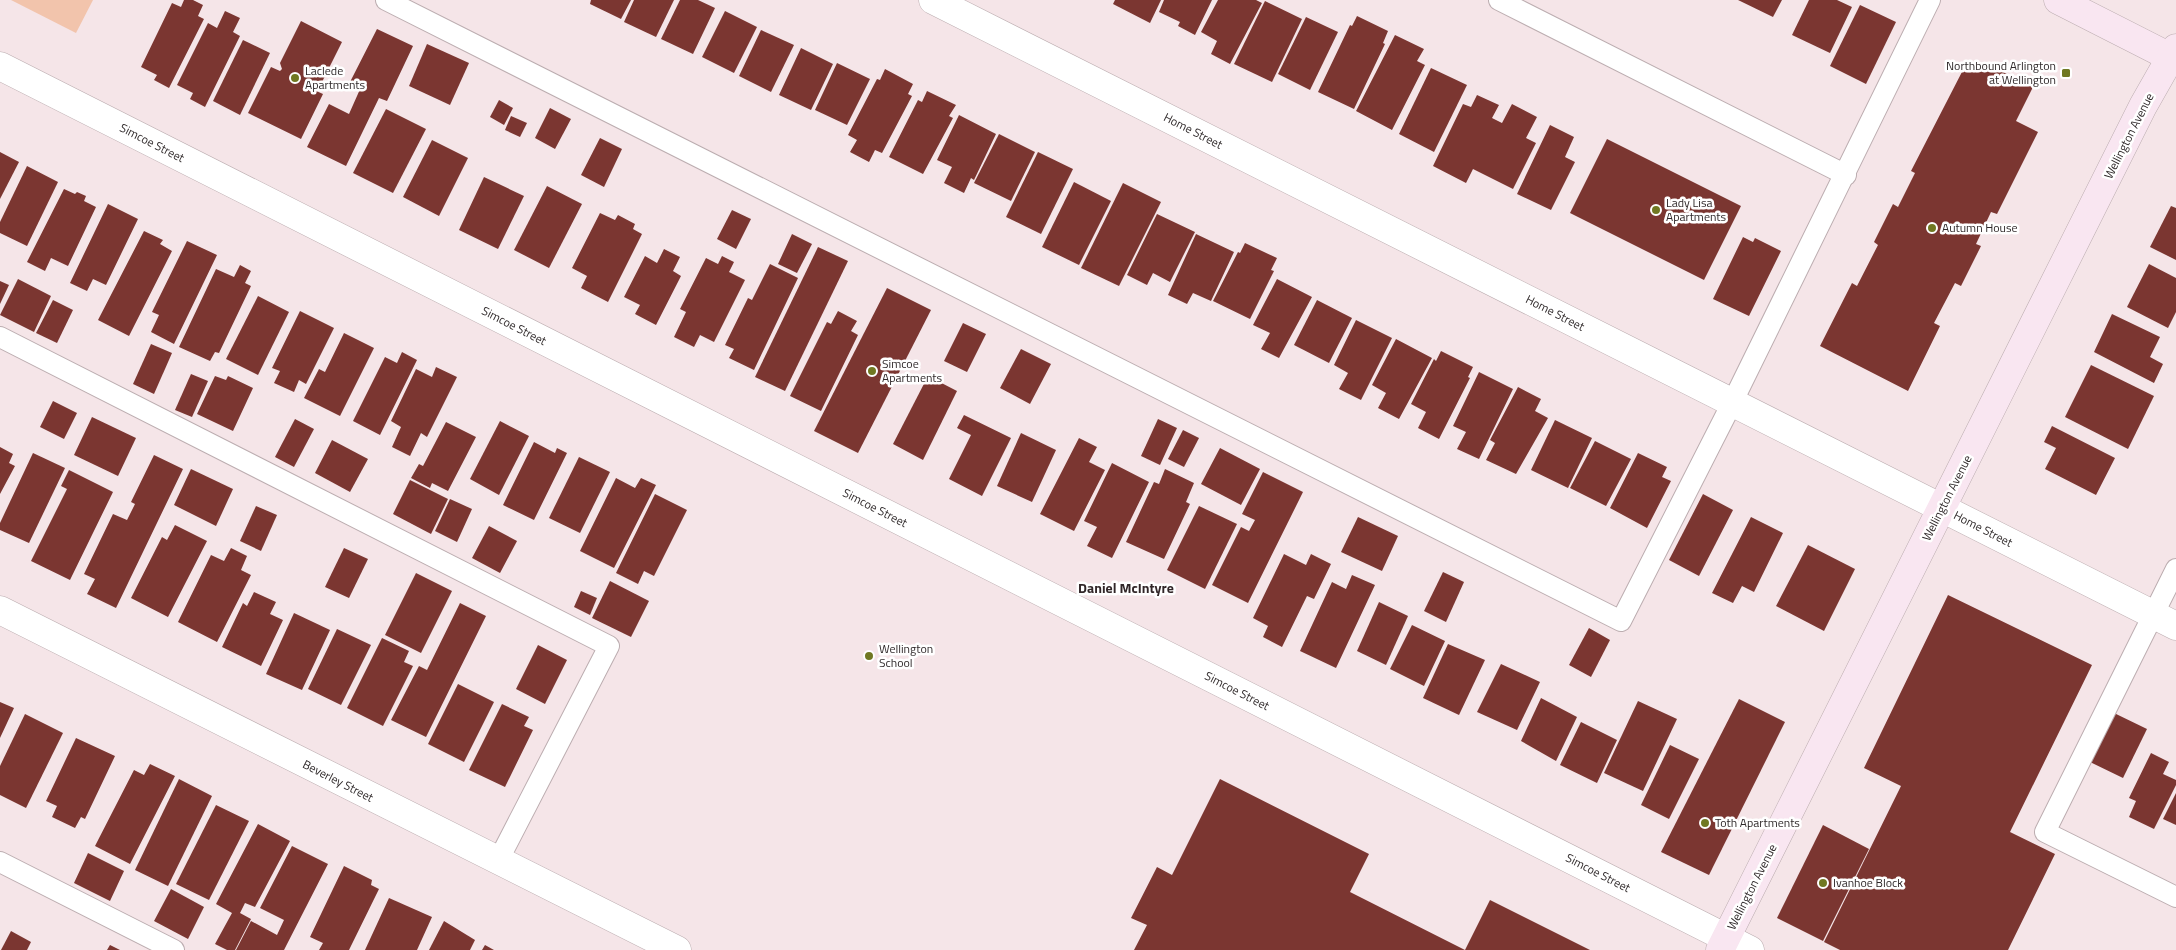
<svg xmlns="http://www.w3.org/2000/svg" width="2176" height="950" viewBox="0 0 2176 950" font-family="'Titillium Web',sans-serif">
  <rect width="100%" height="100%" fill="#f5e5e8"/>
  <polygon fill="#f2c4ac" points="11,0 93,0 76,33"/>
  <g fill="#7b3631">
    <polygon points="184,0 193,0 203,5 198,16 204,19 169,88 154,80 157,75 141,67 172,3 181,7"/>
    <polygon points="591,0 631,0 621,19 590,4"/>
    <polygon points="634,0 674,0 656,37 624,22"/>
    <polygon points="680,0 698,0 715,8 693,54 661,39"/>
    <polygon points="1115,0 1161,0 1150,23 1113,4"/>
    <polygon points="1164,0 1212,0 1195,35 1178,26 1180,22 1159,12"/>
    <polygon points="1218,0 1256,0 1262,3 1230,64 1211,54 1217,41 1201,32"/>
    <polygon points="1738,0 1782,0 1773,17"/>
    <polygon points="1809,0 1837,0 1852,7 1830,53 1792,35"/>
    <polygon points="1265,1 1302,19 1272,82 1234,64"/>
    <polygon points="1860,5 1896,22 1866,84 1830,66"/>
    <polygon points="225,11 240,18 233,32 240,36 205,107 190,99 193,93 177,85 208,23 217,28"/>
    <polygon points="725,11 757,27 734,73 702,57"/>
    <polygon points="1357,16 1388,31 1383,43 1385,44 1354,109 1318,92 1350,25 1352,26"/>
    <polygon points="1306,17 1338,32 1310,90 1278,74"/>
    <polygon points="301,21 342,42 321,84 314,90 323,94 301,139 248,113 271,67 280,71 282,69 280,63"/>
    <polygon points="377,29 413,46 387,101 379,98 346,166 307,147 329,104 349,114 361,87 350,82"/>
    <polygon points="761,30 794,45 771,92 739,76"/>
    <polygon points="1395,35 1424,49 1417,61 1425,65 1392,130 1356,111"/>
    <polygon points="243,40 270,53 240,115 213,101"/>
    <polygon points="427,44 469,63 450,105 409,86"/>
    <polygon points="801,48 833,64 811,110 779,95"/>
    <polygon points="837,63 870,79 847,125 815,110"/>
    <polygon points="1985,63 2033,87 2016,121 2038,132 1997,214 1991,212 1976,244 1981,246 1961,286 1955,283 1934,323 1940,326 1908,391 1820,346 1852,283 1857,286 1878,245 1874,242 1893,204 1898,207 1915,173 1911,171 1964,68"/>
    <polygon points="1431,68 1467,85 1434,152 1399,134"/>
    <polygon points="885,69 913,84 908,94 912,96 882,153 875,150 869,162 850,152 857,140 848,135 877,79 880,80"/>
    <polygon points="927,91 956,105 949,116 953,118 923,174 889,157 918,100 922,102"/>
    <polygon points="1477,95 1499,105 1492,118 1502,123 1512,104 1537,117 1526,138 1536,143 1513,189 1473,169 1466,183 1433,166 1463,104 1471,107"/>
    <polygon points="499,100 513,108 504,125 490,117"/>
    <polygon points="550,108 571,119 555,149 535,138"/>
    <polygon points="386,109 426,129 393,193 353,173"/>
    <polygon points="959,115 996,134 974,180 971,178 964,193 944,183 952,167 937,160"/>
    <polygon points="511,116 527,123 520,137 505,130"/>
    <polygon points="1550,125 1574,137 1565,157 1575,162 1551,210 1517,194"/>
    <polygon points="999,134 1035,152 1011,201 974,183"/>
    <polygon points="600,138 622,149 604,187 581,175"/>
    <polygon points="1607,139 1741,206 1704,280 1570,213"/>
    <polygon points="432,140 468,158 439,216 403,197"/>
    <polygon points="0,152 19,162 0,199"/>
    <polygon points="1038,152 1073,169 1041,234 1006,217"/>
    <polygon points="27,166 58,182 27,246 0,233 0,222"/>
    <polygon points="484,177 524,196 498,249 459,230"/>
    <polygon points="1074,182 1111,201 1079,265 1042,247"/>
    <polygon points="1123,183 1161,202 1119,286 1081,268"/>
    <polygon points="547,186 582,204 549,268 514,250"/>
    <polygon points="64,189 75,194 77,192 86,196 84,201 96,207 68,266 51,258 45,271 27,262"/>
    <polygon points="108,204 138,219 106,285 93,279 87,291 70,283"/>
    <polygon points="2171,206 2176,208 2176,260 2150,247"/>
    <polygon points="732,210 751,219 736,249 717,239"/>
    <polygon points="600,213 615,220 618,215 635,224 633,229 642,234 608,302 581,288 587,276 572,268"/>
    <polygon points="1157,214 1195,232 1170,282 1153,273 1147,285 1127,275"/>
    <polygon points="144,231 163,240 160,244 172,251 129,336 98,320"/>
    <polygon points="792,234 812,244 797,273 778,264"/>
    <polygon points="1196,234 1234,252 1211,301 1193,293 1187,304 1168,295"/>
    <polygon points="1743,237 1753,242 1755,238 1781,251 1749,316 1713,299"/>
    <polygon points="187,241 217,255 174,344 151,332 159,315 152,312"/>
    <polygon points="1245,243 1277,258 1271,270 1274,271 1250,319 1213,301 1238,252 1240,253"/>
    <polygon points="818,247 848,261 785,391 755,377"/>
    <polygon points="664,249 680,257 673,271 681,276 656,325 635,314 640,305 624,297 645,256 657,263"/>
    <polygon points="722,256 734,262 729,272 745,280 714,342 700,335 694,347 674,337 686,312 680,309 706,258 718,264"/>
    <polygon points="770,264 798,278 754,370 729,358 734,349 725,345 748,298 752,300"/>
    <polygon points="2149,264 2176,278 2176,312 2168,328 2127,307"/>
    <polygon points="240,265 251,271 245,283 251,286 219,353 215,352 210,361 179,347 216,269 234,277"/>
    <polygon points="18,279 51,296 34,332 0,315"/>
    <polygon points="1277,279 1312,297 1279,358 1261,349 1270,333 1253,325"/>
    <polygon points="0,281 9,285 0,304"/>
    <polygon points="887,288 931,310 858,453 814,431"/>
    <polygon points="258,296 289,312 258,375 226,359"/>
    <polygon points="53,300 73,310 57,343 36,333"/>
    <polygon points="1317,300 1352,318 1329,363 1294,345"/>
    <polygon points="300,311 334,328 306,384 299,380 294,392 274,383 280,371 272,368"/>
    <polygon points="838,311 857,321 851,331 858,335 821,411 790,396 827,322 831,324"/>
    <polygon points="2112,314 2160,337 2150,357 2163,364 2154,383 2094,352"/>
    <polygon points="1356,320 1392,338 1361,400 1339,389 1348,373 1334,365"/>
    <polygon points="963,323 986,334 967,372 944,361"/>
    <polygon points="344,333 374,348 340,416 304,398 319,369 325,372"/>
    <polygon points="1396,339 1432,358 1399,419 1378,408 1386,393 1372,385"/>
    <polygon points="151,344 172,353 154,394 133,384"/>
    <polygon points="1021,349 1051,364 1030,404 1000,388"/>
    <polygon points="1441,351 1473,367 1468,377 1470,378 1439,439 1418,428 1426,412 1411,404 1434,359 1436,361"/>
    <polygon points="402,352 417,360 380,435 353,421 385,357 397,363"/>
    <polygon points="2091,365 2154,396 2128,449 2065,417"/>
    <polygon points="436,367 457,377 427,437 421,433 410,456 392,447 401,427 391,421 416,369 432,377"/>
    <polygon points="1479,372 1513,389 1479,459 1457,449 1466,432 1453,426"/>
    <polygon points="191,374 208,381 192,417 175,410"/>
    <polygon points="215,376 226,380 228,376 253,388 233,431 197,414"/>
    <polygon points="928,376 957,391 923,460 893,444"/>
    <polygon points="1518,387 1541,399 1535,411 1548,418 1516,474 1486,460 1495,443 1490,440"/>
    <polygon points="53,401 77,413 64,439 40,427"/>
    <polygon points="964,415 1011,438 982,496 949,479 971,435 957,428"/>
    <polygon points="92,417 136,438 118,476 74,455"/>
    <polygon points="295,419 314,429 294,467 275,457"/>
    <polygon points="1158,419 1177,428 1160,465 1141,456"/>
    <polygon points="1555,420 1592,438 1568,488 1531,470"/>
    <polygon points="500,421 529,436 499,495 470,479"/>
    <polygon points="446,422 476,437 448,491 432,483 430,488 411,478 419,464 423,466"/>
    <polygon points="2052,426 2115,458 2096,495 2045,469 2056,448 2044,442"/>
    <polygon points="1183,430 1199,438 1184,467 1168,459"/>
    <polygon points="1021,433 1056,450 1032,502 997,486"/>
    <polygon points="1079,438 1097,447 1089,462 1105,470 1074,531 1040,514"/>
    <polygon points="332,440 368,459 350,492 315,473"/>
    <polygon points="1595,441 1631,459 1606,506 1570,488"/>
    <polygon points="534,442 555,453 557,448 567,453 534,520 503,505"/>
    <polygon points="0,447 13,454 9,463 15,466 0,494"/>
    <polygon points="1220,448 1260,469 1241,505 1201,484"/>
    <polygon points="33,453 65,468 29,543 0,530 0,523"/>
    <polygon points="1638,453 1667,467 1662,477 1671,481 1647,528 1610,508"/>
    <polygon points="154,455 183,469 116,608 87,594 95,579 84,574 113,514 127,520 135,504 131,502"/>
    <polygon points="579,457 610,472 580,533 549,518"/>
    <polygon points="1112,463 1149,482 1112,558 1087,546 1097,527 1084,521"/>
    <polygon points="191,469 233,489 216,526 174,505"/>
    <polygon points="1165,469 1194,483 1186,502 1190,504 1164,559 1126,542 1154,482 1159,484"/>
    <polygon points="69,470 113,492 70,580 31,561 67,489 61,486"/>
    <polygon points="1263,472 1303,492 1248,603 1212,585 1241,527 1249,531 1255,520 1242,514"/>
    <polygon points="616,478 635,488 641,478 656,485 614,568 580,551"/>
    <polygon points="410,480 448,499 431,534 393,514"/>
    <polygon points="655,494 687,510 654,576 644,571 638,584 616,573"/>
    <polygon points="1703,494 1733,510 1699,576 1669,560"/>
    <polygon points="450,499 472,509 457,542 435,531"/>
    <polygon points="256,506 277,515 261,551 240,541"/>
    <polygon points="1199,506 1237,524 1205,589 1167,570"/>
    <polygon points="1358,517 1398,536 1382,571 1341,552"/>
    <polygon points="1751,517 1783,533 1754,592 1742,586 1733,603 1712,593"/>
    <polygon points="175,525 207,541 168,617 131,598 162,537 167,540"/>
    <polygon points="489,526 517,541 500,573 472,558"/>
    <polygon points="1808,545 1855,569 1824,631 1776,606"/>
    <polygon points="231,548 247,556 241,570 251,575 217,642 178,622 211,555 224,561"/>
    <polygon points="344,548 368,559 349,598 325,587"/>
    <polygon points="1284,554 1306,565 1311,554 1331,564 1314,599 1307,596 1282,647 1263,637 1268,626 1253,618"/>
    <polygon points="1443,572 1464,582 1446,622 1424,611"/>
    <polygon points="416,573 452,591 421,653 385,635"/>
    <polygon points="1352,575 1375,585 1336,668 1300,651 1332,582 1346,589"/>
    <polygon points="610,581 649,601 631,637 592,618"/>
    <polygon points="581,591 597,598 590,615 574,607"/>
    <polygon points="254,592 276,602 270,614 283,620 261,666 222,647 243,603 247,606"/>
    <polygon points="1948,595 2092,665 2010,832 2055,854 2008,950 1840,950 1824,942 1901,786 1864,768"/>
    <polygon points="1379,602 1408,616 1386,665 1357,651"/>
    <polygon points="460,603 486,616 426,737 391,720 419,666 427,670"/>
    <polygon points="294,613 330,630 302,690 266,674"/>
    <polygon points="1412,625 1445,641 1424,686 1390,669"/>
    <polygon points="1589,628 1610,640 1591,677 1569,665"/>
    <polygon points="337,629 371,645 341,705 308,689"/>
    <polygon points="382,638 409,651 404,662 413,666 383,726 347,708"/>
    <polygon points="1448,644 1485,660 1459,715 1423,698"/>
    <polygon points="538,645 567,660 545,704 516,689"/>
    <polygon points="1501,664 1540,682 1517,730 1477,712"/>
    <polygon points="458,684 494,702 464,762 428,744"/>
    <polygon points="1541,698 1577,717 1556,761 1521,741"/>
    <polygon points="1739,699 1785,722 1709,875 1661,852"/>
    <polygon points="1638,701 1677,719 1643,791 1604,773"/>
    <polygon points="0,702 14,708 0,738"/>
    <polygon points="502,704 529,717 524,726 533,730 505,787 469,770"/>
    <polygon points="2114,713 2147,729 2123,778 2090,762"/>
    <polygon points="25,714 63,733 26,808 0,795 0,766"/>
    <polygon points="1581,722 1617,740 1597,783 1560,765"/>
    <polygon points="76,738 115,756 85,819 81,817 75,828 52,817 57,806 46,801"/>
    <polygon points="1670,745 1699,759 1669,819 1641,805"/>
    <polygon points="2151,753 2169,762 2163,774 2176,780 2176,785 2154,829 2129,817 2136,801 2129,798"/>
    <polygon points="150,764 175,776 130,864 95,846 134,770 144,775"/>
    <polygon points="179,779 212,796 168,886 135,870"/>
    <polygon points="1220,779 1369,854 1350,892 1465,950 1490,900 1590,950 1134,950 1147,925 1131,918 1157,867 1172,875"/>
    <polygon points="2176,793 2176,825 2163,819"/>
    <polygon points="216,805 249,821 209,900 176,884"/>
    <polygon points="258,824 290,841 255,907 245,903 240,913 251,919 235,950 227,950 215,944 232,913 216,904"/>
    <polygon points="1823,825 1869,849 1823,941 1777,918"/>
    <polygon points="292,846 328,864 284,950 236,950 251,921 277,935 284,920 260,908"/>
    <polygon points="88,853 124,871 110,901 74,883"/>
    <polygon points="344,866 372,880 371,885 379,889 349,950 319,950 323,943 310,937"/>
    <polygon points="171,889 204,907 188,939 154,921"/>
    <polygon points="389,898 432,917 417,950 365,950"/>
    <polygon points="444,921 475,940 470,950 429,950"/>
    <polygon points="11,931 31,942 27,950 1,950"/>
    <polygon points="110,945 120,950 107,950"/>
    <polygon points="485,945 494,950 482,950"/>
  </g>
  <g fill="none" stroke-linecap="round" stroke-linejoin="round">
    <g stroke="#bcadb0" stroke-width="22">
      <g id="lane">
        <polyline points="386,0 1621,621 1732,403 1930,0"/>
        <polyline points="1499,0 1846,175"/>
        <polyline points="0,337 609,646 498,861"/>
        <polyline points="2176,569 2045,832 2176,897"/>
        <polyline points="0,862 174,950"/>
      </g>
    </g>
    <g stroke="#bcadb0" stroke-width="29">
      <g id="street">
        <polyline points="933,0 2176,626"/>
        <polyline points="0,66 1750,950"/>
        <polyline points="0,610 677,950"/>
      </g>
    </g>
    <g stroke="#bcadb0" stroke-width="29">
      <g id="secondary">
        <polyline points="2058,0 2176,60"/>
        <polyline points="1720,950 2143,106 2176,48"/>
      </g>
    </g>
    <use href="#lane" stroke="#fff" stroke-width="20"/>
    <use href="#street" stroke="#fff" stroke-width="28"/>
    <use href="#secondary" stroke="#f9e6f1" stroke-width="28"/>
  </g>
  <g fill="#707822" stroke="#fff" stroke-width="2">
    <rect x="2061" y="68" width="10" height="10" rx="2.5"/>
    <circle cx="295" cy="78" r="5"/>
    <circle cx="1656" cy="210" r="5"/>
    <circle cx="1932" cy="228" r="5"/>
    <circle cx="872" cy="371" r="5"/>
    <circle cx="869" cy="656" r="5"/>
    <circle cx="1705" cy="823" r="5"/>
    <circle cx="1823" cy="883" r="5"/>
  </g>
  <g text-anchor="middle" stroke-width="5" stroke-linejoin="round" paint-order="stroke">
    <g font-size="12" fill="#2f292a" stroke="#fff" text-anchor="start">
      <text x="2056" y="70" text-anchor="end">Northbound Arlington<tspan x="2056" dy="14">at Wellington</tspan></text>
      <text x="305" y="75">Laclede<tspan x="305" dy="14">Apartments</tspan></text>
      <text x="1666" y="207">Lady Lisa<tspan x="1666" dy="14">Apartments</tspan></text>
      <text x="1942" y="232">Autumn House</text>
      <text x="882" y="368">Simcoe<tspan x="882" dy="14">Apartments</tspan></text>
      <text x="879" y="653">Wellington<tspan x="879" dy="14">School</tspan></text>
      <text x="1715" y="827">Toth Apartments</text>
      <text x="1833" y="887">Ivanhoe Block</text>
    </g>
    <g font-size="12" fill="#2f292a" stroke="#fff">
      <text transform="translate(1193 131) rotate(27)" y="4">Home Street</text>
      <text transform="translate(2129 136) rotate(-63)" y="4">Wellington Avenue</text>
      <text transform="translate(152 143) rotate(27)" y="4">Simcoe Street</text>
      <text transform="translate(1555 313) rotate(27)" y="4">Home Street</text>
      <text transform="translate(514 326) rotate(27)" y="4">Simcoe Street</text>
      <text transform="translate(1947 498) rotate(-63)" y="4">Wellington Avenue</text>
      <text transform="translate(875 508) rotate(27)" y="4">Simcoe Street</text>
      <text transform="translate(1983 529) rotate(27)" y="4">Home Street</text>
      <text transform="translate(1237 691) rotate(27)" y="4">Simcoe Street</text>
      <text transform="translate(338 781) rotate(27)" y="4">Beverley Street</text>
      <text transform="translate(1598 873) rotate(27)" y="4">Simcoe Street</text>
      <text transform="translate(1752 887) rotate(-63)" y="4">Wellington Avenue</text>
    </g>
    <g font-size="14" font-weight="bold" fill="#312628" stroke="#fff">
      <text x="1126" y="593">Daniel McIntyre</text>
    </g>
  </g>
</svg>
